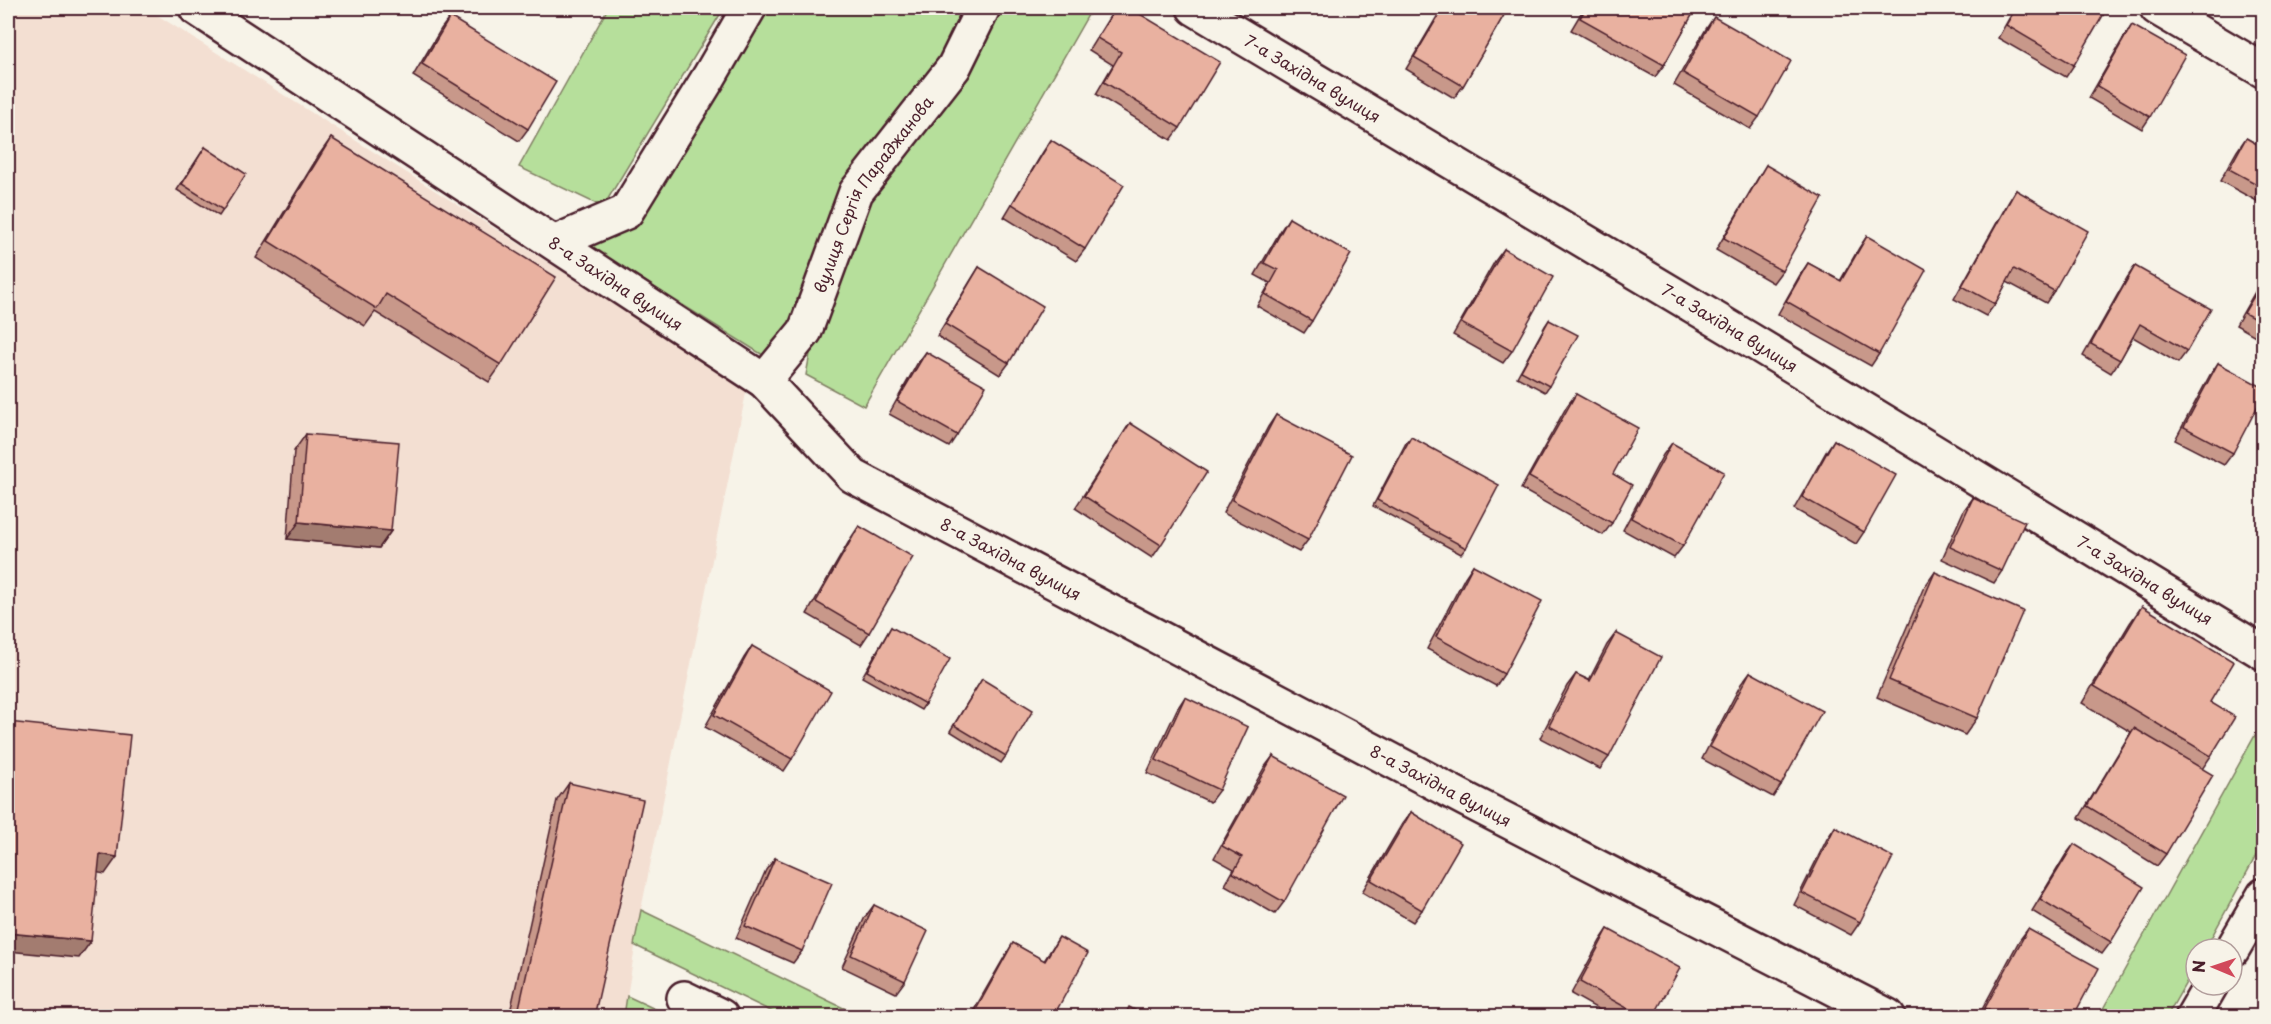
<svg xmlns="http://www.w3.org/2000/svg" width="2271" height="1024" viewBox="0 0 2271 1024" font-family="'Playpen Sans',sans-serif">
  <rect width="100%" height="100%" fill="#f7f3e8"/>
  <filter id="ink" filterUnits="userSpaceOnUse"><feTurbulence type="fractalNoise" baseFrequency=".0167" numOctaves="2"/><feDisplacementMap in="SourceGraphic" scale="12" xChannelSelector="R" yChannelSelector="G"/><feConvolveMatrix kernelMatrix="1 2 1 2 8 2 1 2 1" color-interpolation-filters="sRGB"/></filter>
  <g filter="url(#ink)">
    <polygon fill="#f3dfd2" points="8,8 146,8 747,388 641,910 624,1016 8,1016"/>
    <g fill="#b6df9b" stroke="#807f63" stroke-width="1.5">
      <polygon points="608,8 724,8 603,207 519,167"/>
      <polygon points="761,8 973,8 796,322 766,357 585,244"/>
      <polygon points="1000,8 1092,8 864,406 806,375 812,343 868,196 962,76"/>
      <polygon points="2263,721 2263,843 2205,949 2196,949 2196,965 2167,1016 2099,1016"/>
      <polygon points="641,910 860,1016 781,1016 634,945"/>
      <polygon points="627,996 670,1016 624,1016"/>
    </g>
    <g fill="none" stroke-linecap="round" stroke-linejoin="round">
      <g stroke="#4a1f2b" stroke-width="38">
        <g id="street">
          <path id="s1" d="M196,8L764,381L853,476L1465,799L1888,1016"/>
          <path id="s2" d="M1194,8L1747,338L2264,653"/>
          <polyline points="2157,8 2264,71"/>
          <polyline points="556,242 626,212 709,77 749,8"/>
          <path id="s3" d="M764,381L805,331L856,192L954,67L983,8"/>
          <polyline points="2232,950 2264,895"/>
          <polyline points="684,998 721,1016"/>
          <polyline points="2193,1016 2211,985"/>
        </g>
      </g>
      <use href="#street" stroke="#f7f3e8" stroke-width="33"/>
    </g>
    <g fill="#c8988a" stroke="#4a1f2b" stroke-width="1.5">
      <polygon points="1115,8 1130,8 1180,128 1171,140 1096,94 1113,65 1089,50"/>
      <polygon points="1442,8 1508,8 1463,86 1454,98 1406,69"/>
      <polygon points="1584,8 1696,8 1664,65 1655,77 1571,30"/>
      <polygon points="1953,8 1967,8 1963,13"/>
      <polygon points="2015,8 2097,8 2074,65 2066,77 1998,38"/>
      <polygon points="450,17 528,129 519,141 413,76 441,29"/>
      <polygon points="1714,17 1759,117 1750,129 1674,85 1706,29"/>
      <polygon points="2132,25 2150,117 2142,129 2089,98 2124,37"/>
      <polygon points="331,138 501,365 489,382 375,312 365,326 256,258 319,155"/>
      <polygon points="2246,138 2264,148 2264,205 2220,181 2237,151"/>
      <polygon points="1051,140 1085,249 1076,261 1004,217 1043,152"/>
      <polygon points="205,147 223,210 219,216 177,190"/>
      <polygon points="1766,165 1782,271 1773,283 1716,250 1758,178"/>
      <polygon points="2016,190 2054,291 2046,303 2007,282 1995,304 1986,316 1954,299 2008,203"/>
      <polygon points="1289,218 1312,321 1304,333 1257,306 1270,283 1255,275 1281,230"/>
      <polygon points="1867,236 1879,354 1871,366 1778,314 1800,275 1808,263 1840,281 1859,248"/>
      <polygon points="1504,249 1512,351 1503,363 1453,335 1495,261"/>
      <polygon points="2135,266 2187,351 2178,363 2133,337 2120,360 2111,373 2083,356 2127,278"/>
      <polygon points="979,267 1009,363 1000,375 937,336 971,280"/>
      <polygon points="2264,276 2264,341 2236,325"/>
      <polygon points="1549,320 1549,386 1545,392 1517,377 1545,326"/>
      <polygon points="926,352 957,435 949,447 889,414 917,364"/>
      <polygon points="2218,363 2233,453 2224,465 2175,440 2210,375"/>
      <polygon points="1576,394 1613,474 1612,523 1603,535 1521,489 1567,406"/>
      <polygon points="1276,415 1308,540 1299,552 1223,513 1268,427"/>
      <polygon points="1130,423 1161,545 1152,558 1075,508"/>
      <polygon points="306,434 391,531 379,548 287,539 294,451"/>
      <polygon points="1411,437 1466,548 1461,554 1373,506 1406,443"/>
      <polygon points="1834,440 1864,532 1856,544 1794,509 1826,452"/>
      <polygon points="1672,443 1683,546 1674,558 1623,530 1663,455"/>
      <polygon points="1973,498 2002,571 1994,583 1942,559 1964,510"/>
      <polygon points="859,526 869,633 861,645 807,614 851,538"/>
      <polygon points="1473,565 1504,674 1496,686 1427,649 1465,577"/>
      <polygon points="1935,572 1977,718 1965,735 1877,697 1923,589"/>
      <polygon points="2142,606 2210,702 2211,756 2202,769 2166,854 2157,866 2079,818 2131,732 2082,703 2130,623"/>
      <polygon points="891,627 925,704 921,710 862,677"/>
      <polygon points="1616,633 1609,757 1600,769 1540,738 1567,686 1576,674 1589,680 1607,645"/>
      <polygon points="752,646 792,759 784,771 705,727 744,658"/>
      <polygon points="1750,672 1781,785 1773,797 1702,759 1741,684"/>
      <polygon points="982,679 1006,756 1001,763 950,731"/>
      <polygon points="1185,697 1219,790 1210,802 1147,773 1177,709"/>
      <polygon points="1273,756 1284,902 1275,914 1225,885 1234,869 1214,858 1264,768"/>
      <polygon points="569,783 594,1017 509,1017 557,800"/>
      <polygon points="1411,812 1422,910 1413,922 1362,892 1402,824"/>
      <polygon points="1835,827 1860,922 1851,935 1794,905 1827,839"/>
      <polygon points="2074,844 2111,942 2102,954 2032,911 2065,856"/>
      <polygon points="775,858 802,951 793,963 736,938 766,870"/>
      <polygon points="874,905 905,981 896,993 842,967 865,917"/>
      <polygon points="1608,929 1653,1017 1612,1017 1571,994 1600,941"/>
      <polygon points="2028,929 2073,1017 1978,1017 2019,941"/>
      <polygon points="1059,937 1053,1017 970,1017 1005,956 1013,943 1044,961"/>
    </g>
    <g fill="#a37c70" stroke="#4a1f2b" stroke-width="1.5">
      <polygon points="299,522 391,531 379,548 287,539"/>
      <polygon points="100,854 117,857 105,874 88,871"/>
      <polygon points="8,933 91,941 79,958 8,951"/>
    </g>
    <g fill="#e9b1a0" stroke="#4a1f2b" stroke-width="1.5">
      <polygon points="1116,8 1130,8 1220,62 1180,128 1104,82 1121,52 1097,38"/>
      <polygon points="1443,8 1508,8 1463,86 1414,57"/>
      <polygon points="1586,8 1696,8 1664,65 1580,18"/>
      <polygon points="2016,8 2097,8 2105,12 2074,65 2006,25"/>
      <polygon points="450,17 556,82 528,129 422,64"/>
      <polygon points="1714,17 1791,61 1759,117 1683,73"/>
      <polygon points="2132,25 2185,55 2150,117 2097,86"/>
      <polygon points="331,138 556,277 501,365 386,294 377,309 268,241"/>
      <polygon points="2246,138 2264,148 2264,188 2229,169"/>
      <polygon points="1051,140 1124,185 1085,249 1012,204"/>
      <polygon points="205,147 246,174 223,210 182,184"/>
      <polygon points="1766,165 1823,198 1782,271 1724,238"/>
      <polygon points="2016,190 2088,231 2054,291 2014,269 1995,304 1962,286"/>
      <polygon points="1289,218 1351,254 1312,321 1265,294 1278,270 1264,263"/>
      <polygon points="1867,236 1926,270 1879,354 1786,301 1808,263 1841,281"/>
      <polygon points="1504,249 1553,277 1512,351 1461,323"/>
      <polygon points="2135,266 2211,309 2187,351 2140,324 2120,360 2091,344"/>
      <polygon points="979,267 1043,306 1009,363 945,324"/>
      <polygon points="2264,279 2264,324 2244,313"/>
      <polygon points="1549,320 1578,335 1549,386 1521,371"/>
      <polygon points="926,352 986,386 957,435 897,401"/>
      <polygon points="2218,363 2264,388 2264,394 2233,453 2184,427"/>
      <polygon points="1576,394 1638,428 1613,474 1632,485 1612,523 1529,477"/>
      <polygon points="1276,415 1352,455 1308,540 1232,500"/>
      <polygon points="1130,423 1207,472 1161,545 1084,496"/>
      <polygon points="306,434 399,442 391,531 299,522"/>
      <polygon points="1411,437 1499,485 1466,548 1377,500"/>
      <polygon points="1834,440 1896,475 1864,532 1802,497"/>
      <polygon points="1672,443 1724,472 1683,546 1631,518"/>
      <polygon points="1973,498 2025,522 2002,571 1950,547"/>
      <polygon points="859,526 913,557 869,633 816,602"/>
      <polygon points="1473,565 1542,601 1504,674 1436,637"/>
      <polygon points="1935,572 2023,611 1977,718 1889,680"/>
      <polygon points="2142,606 2234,662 2210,702 2235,717 2211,756 2094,686"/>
      <polygon points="891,627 950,659 925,704 867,671"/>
      <polygon points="1616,633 1661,657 1609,757 1549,726 1576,674 1590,681"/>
      <polygon points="752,646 831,691 792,759 714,715"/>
      <polygon points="1750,672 1822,711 1781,785 1710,747"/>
      <polygon points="982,679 1033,710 1006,756 954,725"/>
      <polygon points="1185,697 1248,727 1219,790 1156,760"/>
      <polygon points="8,722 130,735 117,857 100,854 91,941 8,933"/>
      <polygon points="2134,728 2213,775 2166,854 2087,806"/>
      <polygon points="1273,756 1343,795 1284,902 1233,873 1242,857 1222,846"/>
      <polygon points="569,783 643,800 594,1017 517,1017"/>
      <polygon points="1411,812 1461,843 1422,910 1371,880"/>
      <polygon points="1835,827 1893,857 1860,922 1802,893"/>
      <polygon points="2074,844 2144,887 2111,942 2040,899"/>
      <polygon points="775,858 832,883 802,951 745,926"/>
      <polygon points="874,905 928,931 905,981 851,955"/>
      <polygon points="1608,929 1680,968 1653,1017 1643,1017 1580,982"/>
      <polygon points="2028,929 2099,968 2073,1017 2000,1017 1985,1008"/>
      <polygon points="1059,937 1088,953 1053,1017 972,1017 1013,943 1045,961"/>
      <polygon points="1129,1007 1148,1017 1124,1017"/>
    </g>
  </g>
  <g text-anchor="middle" stroke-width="4.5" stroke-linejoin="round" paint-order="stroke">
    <g font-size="16" fill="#4a1f2b" stroke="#f7f3e8">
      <text dy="6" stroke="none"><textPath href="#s2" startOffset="138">7-а Західна вулиця</textPath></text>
      <text dy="6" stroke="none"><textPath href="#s3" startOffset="219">вулиця Сергія Параджанова</textPath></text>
      <text dy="6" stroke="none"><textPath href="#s1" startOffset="502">8-а Західна вулиця</textPath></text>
      <text dy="6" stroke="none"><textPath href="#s2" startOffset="624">7-а Західна вулиця</textPath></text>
      <text dy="6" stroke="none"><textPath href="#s1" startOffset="988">8-а Західна вулиця</textPath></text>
      <text dy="6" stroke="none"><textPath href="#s2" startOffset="1110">7-а Західна вулиця</textPath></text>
      <text dy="6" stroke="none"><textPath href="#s1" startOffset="1474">8-а Західна вулиця</textPath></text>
    </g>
  </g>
  <rect width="2271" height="1024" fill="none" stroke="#f7f3e8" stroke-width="30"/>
  <rect x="15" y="15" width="2241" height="994" fill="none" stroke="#4a1f2b" stroke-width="2" filter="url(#ink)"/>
  <g transform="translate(2214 967) rotate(272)"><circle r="28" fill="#f7f3e8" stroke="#b29e9c" stroke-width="1.5"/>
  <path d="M0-4.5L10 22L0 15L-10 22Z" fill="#d1495b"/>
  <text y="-9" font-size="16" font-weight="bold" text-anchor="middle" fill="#4a1f2b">N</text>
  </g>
</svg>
